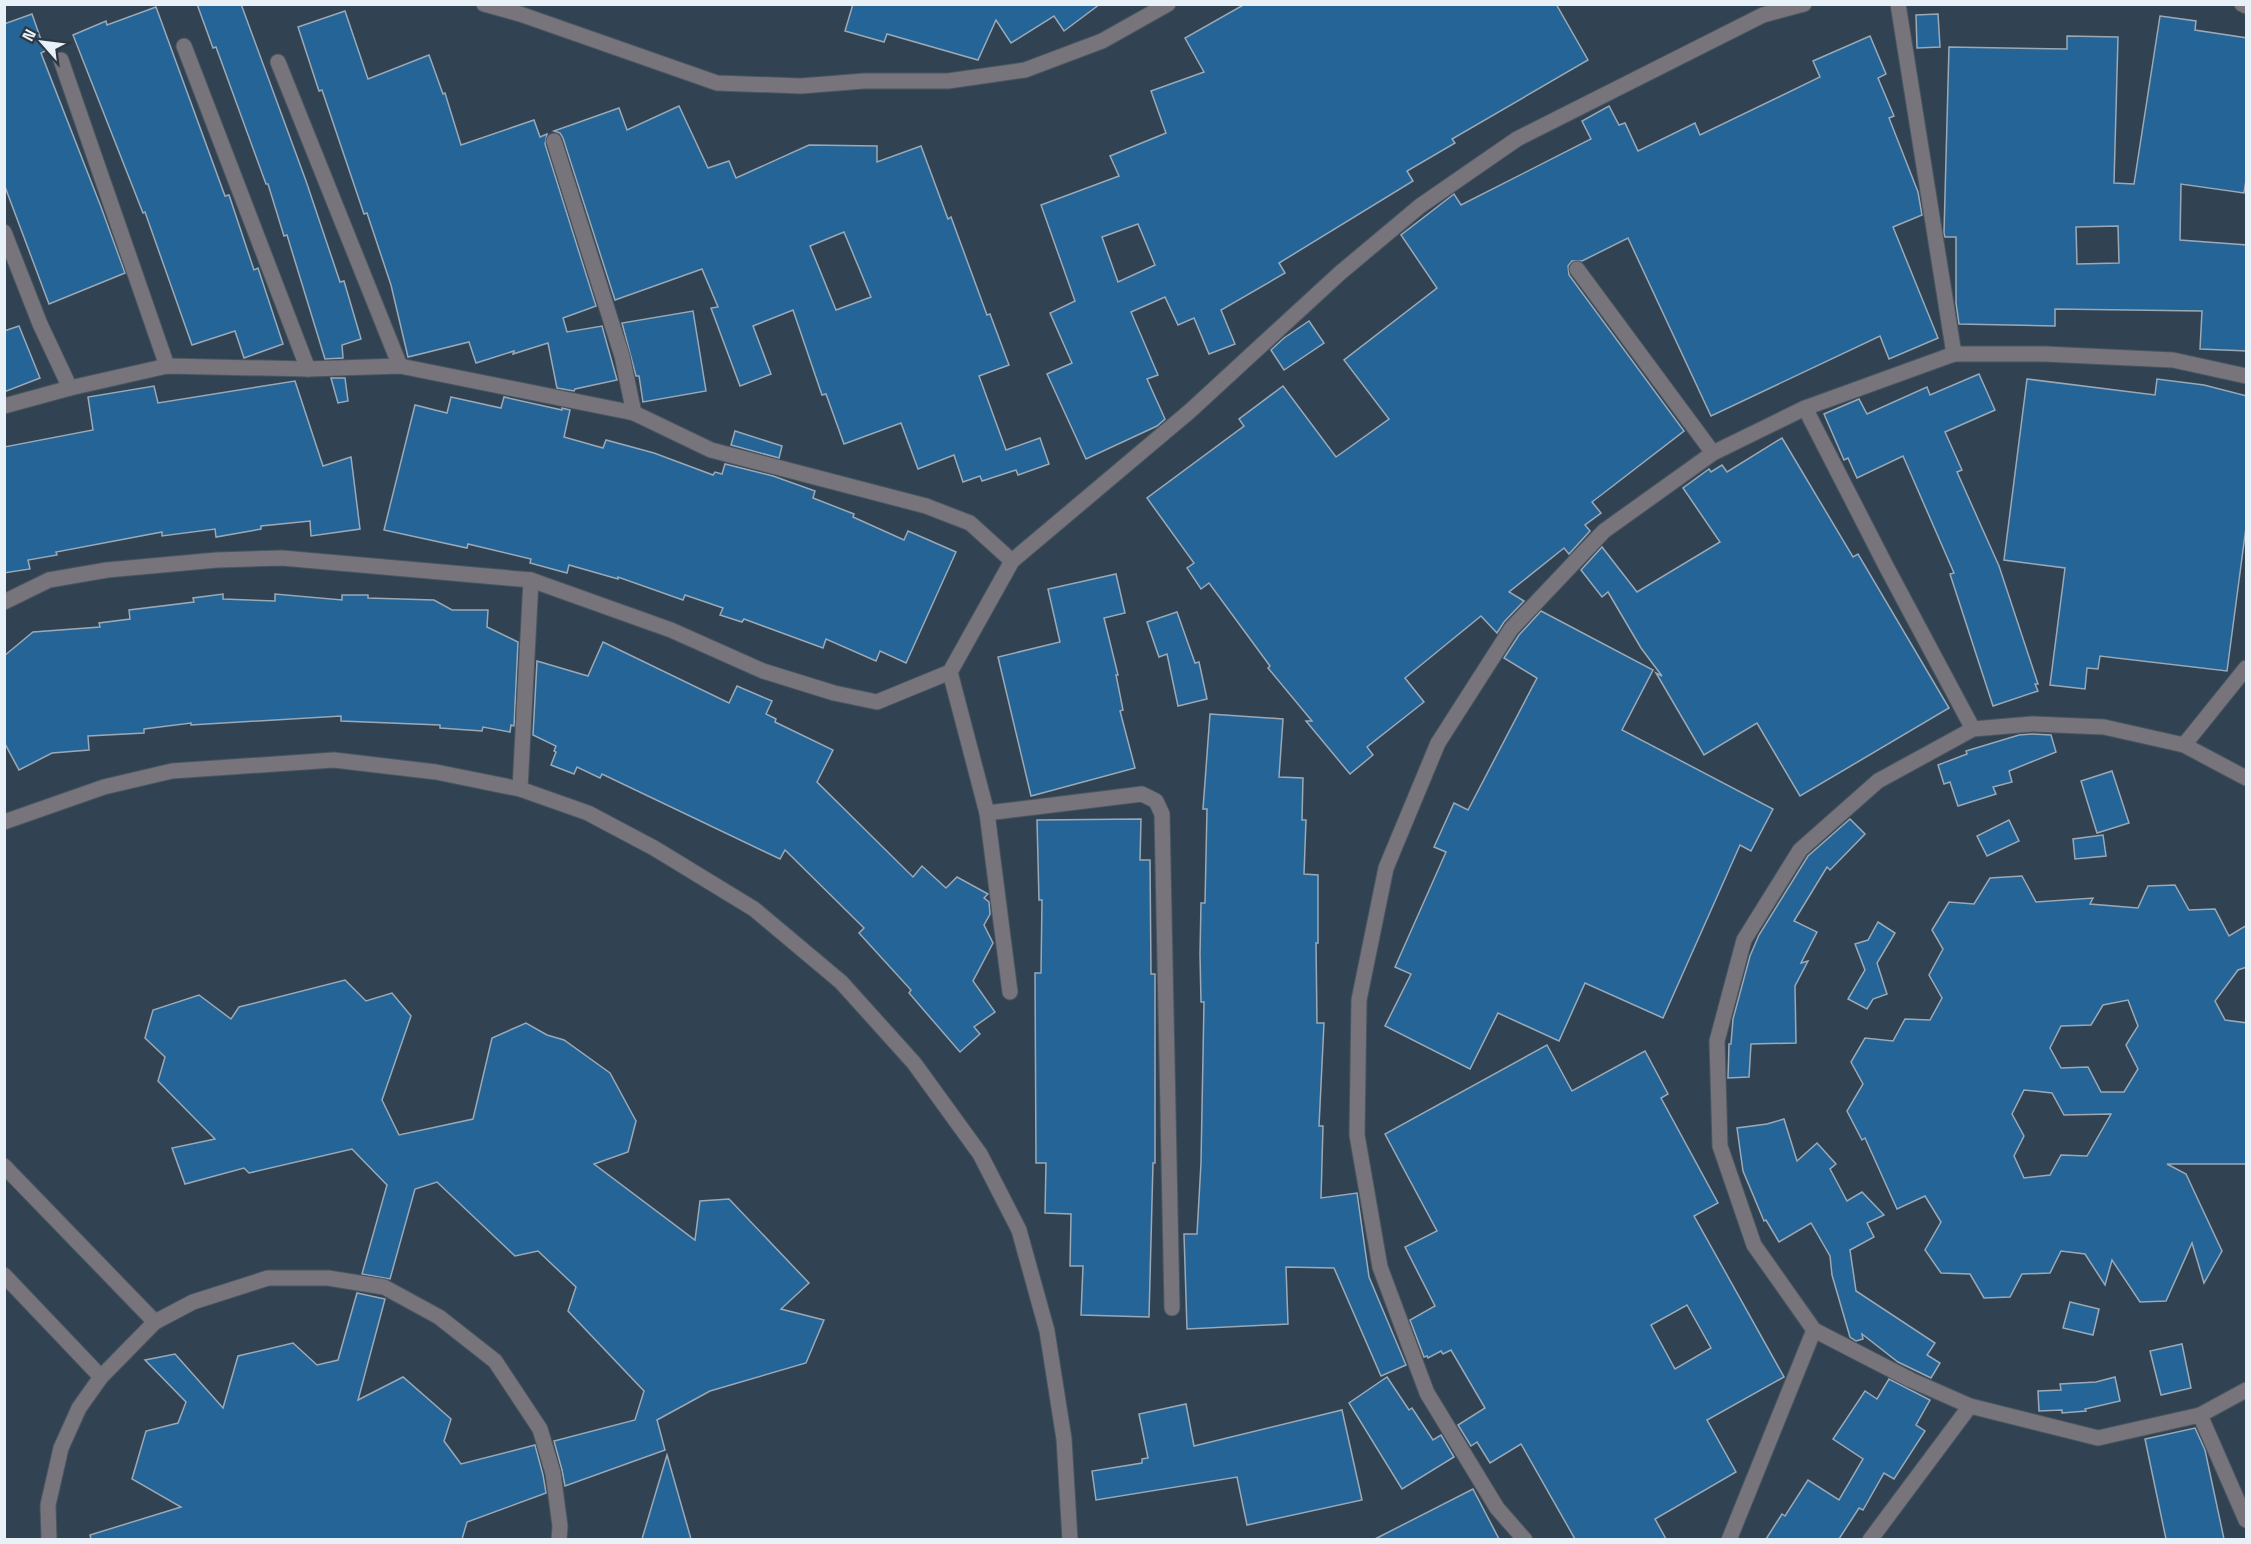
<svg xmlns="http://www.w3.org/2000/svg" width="2251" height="1544" viewBox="0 0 2251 1544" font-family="'Space Grotesk',sans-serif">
  <rect width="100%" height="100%" fill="#2c3843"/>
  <rect fill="#314352" x="5" y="5" width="2241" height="1534"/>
  <g fill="#256497" stroke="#9ba9b6" stroke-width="1.5" fill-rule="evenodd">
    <polygon points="197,4 241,4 306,181 340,282 344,281 361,339 342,345 343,358 325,359 287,235 284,236 268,184 266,184 216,47 213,48"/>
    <polygon points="853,4 1100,4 1064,31 1054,16 1011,43 996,20 978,60 887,34 884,42 845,31"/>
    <path d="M1245,4H1556L1588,60L1452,139L1455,143L1407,171L1413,181L1279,263L1285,273L1221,310L1235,344L1209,354L1194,318L1178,325L1165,297L1131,312L1158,375L1147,379L1165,419L1157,426L1086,459L1047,374L1072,363L1050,313L1075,301L1041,205L1119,176L1110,156L1166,133L1151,91L1204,72L1185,38ZM1138,224L1155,265L1118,282L1102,237Z"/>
    <polygon points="156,7 225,196 229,195 254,270 258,268 283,344 244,358 235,331 192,345 145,212 143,213 73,35 106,21 107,25"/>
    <polygon points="345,11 368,79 429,55 443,94 445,93 461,145 534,120 540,137 547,134 545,144 596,306 563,318 567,332 602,326 617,380 575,389 574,391 557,388 548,343 513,354 514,351 476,363 469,342 408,357 391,285 367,213 364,214 322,90 319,91 298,27"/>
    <polygon points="32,14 45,51 41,53 101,207 125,273 49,304 4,184 4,24"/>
    <polygon points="1938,14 1940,47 1917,48 1916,15"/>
    <path d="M2160,16L2196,21L2195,30L2247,38V173L2244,193L2181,184L2180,240L2247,245V351L2200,349L2202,311L2055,309V326L1959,324L1956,303V237H1945L1944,233L1949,47L2067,49V36L2118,37L2114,183L2134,184ZM2118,226L2119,263L2077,264L2076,227Z"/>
    <polygon points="1870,36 1886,74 1878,78 1894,116 1889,118 1918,192 1922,215 1893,227 1938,338 1889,359 1880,336 1711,416 1628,238 1582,261 1572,261 1568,266 1569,275 1684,431 1592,502 1601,513 1585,525 1590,531 1569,554 1564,548 1509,592 1524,601 1504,622 1497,633 1481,616 1405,678 1424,702 1367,747 1373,755 1350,774 1306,721 1312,721 1268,668 1270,666 1209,583 1201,589 1187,568 1194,563 1147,498 1244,426 1239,419 1283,386 1336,457 1389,419 1344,360 1437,288 1401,235 1454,194 1461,205 1591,139 1582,121 1609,106 1619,125 1625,123 1638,151 1695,123 1700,135 1820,77 1813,61"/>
    <path d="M679,106L708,168L729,161L736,178L809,145L877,146V162L921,146L948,219L951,217L987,315L990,314L1009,365L979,376L1006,450L1040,438L1049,464L1018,475L1016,470L982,481L980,476L963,482L954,455L918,469L901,423L844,444L826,394L822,395L793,310L753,326L771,374L740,386L711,308L718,307L702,269L615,300L563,138L560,133L554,131L619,108L627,130ZM844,232L871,297L836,310L810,246Z"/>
    <polygon points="693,311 706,391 643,402 639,376 636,376 622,323"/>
    <polygon points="1309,321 1324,343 1284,370 1271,350 1284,338"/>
    <polygon points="19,326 40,378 4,392 4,331"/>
    <polygon points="1979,374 1995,410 1945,432 1962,470 1957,472 1999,566 2038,684 2035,684 2038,691 1993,706 1950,574 1954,573 1903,456 1857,478 1848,458 1844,460 1824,414 1859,399 1867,414 1927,387 1930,395"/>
    <polygon points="331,378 345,378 348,401 338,403"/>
    <polygon points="2027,379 2155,395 2157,379 2204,385 2247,396 2247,520 2227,671 2100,656 2098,669 2087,668 2085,689 2050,685 2065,568 2004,560"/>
    <polygon points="295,381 323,466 351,457 360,529 311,536 310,521 261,526 261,529 216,537 215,529 162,536 162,532 56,552 57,555 28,560 30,569 4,573 4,447 93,430 88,397 154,386 158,403"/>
    <polygon points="451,397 501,408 504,397 562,410 562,408 570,410 564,437 603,448 606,440 654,453 713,475 715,472 722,474 725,464 773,476 815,491 813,498 854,514 853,517 904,540 908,531 956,552 906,663 880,651 876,661 826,639 823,648 744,619 742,622 720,615 723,608 685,595 683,600 618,577 618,579 569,565 567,573 530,563 531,559 468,544 467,548 384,530 415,405 447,413"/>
    <polygon points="735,431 782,446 779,458 731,445"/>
    <polygon points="1782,438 1853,557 1858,554 1949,708 1800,796 1757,723 1704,755 1656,673 1662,676 1641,648 1608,592 1602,597 1581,570 1602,547 1637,592 1720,542 1683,488 1709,469 1711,472 1722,465 1727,472"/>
    <polygon points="1116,574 1125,613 1104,618 1118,675 1116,675 1123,710 1120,711 1135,768 1031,796 998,657 1060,642 1048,589"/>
    <polygon points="223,594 223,599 275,601 275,594 342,600 342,595 368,595 368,598 434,600 452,610 488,610 487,627 518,642 514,726 511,725 510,732 483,727 482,731 440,728 440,725 341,721 341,716 191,725 191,723 144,729 144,733 88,736 89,750 52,753 19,770 4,742 4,656 33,632 100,627 99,623 130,619 129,610 194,602 193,598"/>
    <polygon points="1541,611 1653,670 1622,730 1773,809 1751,851 1740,845 1663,1018 1585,983 1559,1041 1498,1013 1470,1069 1385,1026 1411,974 1395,967 1446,852 1434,847 1454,803 1468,810 1537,678 1504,658 1519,635"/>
    <polygon points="1177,612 1195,663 1199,662 1207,699 1178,706 1167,654 1159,657 1147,622"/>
    <polygon points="603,642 729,703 737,686 772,701 766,714 776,719 775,722 833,750 817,782 913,877 922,866 946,888 957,877 988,894 984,898 989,902 990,914 984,925 993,943 973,981 995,1012 974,1027 980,1034 960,1052 909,993 911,990 859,933 864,928 785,850 780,859 602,774 600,778 577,767 574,774 551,765 556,752 554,751 556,746 533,735 537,661 588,676"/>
    <polygon points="1210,714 1283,719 1279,777 1303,778 1302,820 1306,820 1304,874 1318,875 1318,943 1316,943 1317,1023 1324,1023 1319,1126 1323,1126 1321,1198 1357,1193 1369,1277 1406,1365 1381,1376 1334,1268 1286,1267 1288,1324 1187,1329 1184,1234 1197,1234 1201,1163 1204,1002 1201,1002 1200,954 1201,903 1205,903 1207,809 1203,809"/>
    <polygon points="2032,734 2051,735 2056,752 2009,771 2012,782 1993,787 1996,794 1958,806 1950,782 1944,784 1938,765 1967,754 1966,751 2019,735"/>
    <polygon points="2112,771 2129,823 2097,833 2081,781"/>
    <polygon points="1141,819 1140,860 1150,860 1151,974 1155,974 1155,1163 1153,1163 1149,1317 1081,1315 1083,1266 1070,1266 1071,1214 1045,1213 1046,1163 1036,1163 1035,973 1041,973 1042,900 1039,900 1037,820"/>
    <polygon points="1850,819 1865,834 1830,870 1827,867 1794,921 1817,932 1801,963 1808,961 1795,986 1796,1043 1751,1044 1749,1077 1728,1078 1729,1044 1731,1044 1733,1019 1750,956 1759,935 1808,856"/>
    <polygon points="2009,820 2019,841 1987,856 1977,836"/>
    <polygon points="2103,835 2106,856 2075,859 2073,839"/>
    <path d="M2022,876L2036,902L2093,898L2090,904L2138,908L2148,886L2175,885L2189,910L2215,909L2229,936L2247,925V967L2238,970L2215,1001L2225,1020L2247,1023V1164H2167L2186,1174L2222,1251L2204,1283L2192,1243L2166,1301L2140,1302L2112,1260L2105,1285L2085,1254L2061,1251L2050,1273L2022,1274L2010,1297L1984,1298L1970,1274L1941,1273L1925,1250L1941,1222L1925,1196L1897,1209L1865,1138L1862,1140L1847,1111L1863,1084L1851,1062L1865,1038L1893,1041L1905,1019L1930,1020L1942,998L1929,975L1943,949L1932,930L1949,902L1974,904L1990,878ZM2128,1000L2138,1026L2126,1045L2138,1069L2124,1092H2101L2088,1067L2061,1068L2050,1048L2061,1026L2091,1025L2103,1005ZM2024,1090L2052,1093L2064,1115L2111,1114L2087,1156L2061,1155L2050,1175L2024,1178L2014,1156L2024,1136L2012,1114Z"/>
    <polygon points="1878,922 1895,933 1877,963 1887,994 1873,999 1867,1009 1848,999 1865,970 1855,944 1868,940"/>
    <polygon points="345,980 366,1001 392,993 411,1016 382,1100 399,1135 473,1119 492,1038 526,1023 547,1035 564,1040 610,1073 636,1121 628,1152 594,1164 695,1240 700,1201 729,1199 809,1283 781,1309 824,1320 806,1363 710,1391 657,1420 665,1450 565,1486 562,1470 554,1441 635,1420 644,1391 568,1311 576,1287 538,1251 515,1256 437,1182 415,1189 390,1279 362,1274 387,1185 352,1149 249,1173 244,1168 185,1184 172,1148 215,1139 158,1081 165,1057 145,1038 153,1010 199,995 231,1019 239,1007"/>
    <path d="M1547,1045L1572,1091L1645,1051L1668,1094L1661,1098L1718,1203L1694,1216L1784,1377L1707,1420L1736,1472L1655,1519L1666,1539H1575L1521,1444L1490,1463L1477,1442L1471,1446L1458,1425L1485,1408L1451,1350L1443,1354L1441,1351L1428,1358L1427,1356L1424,1357L1410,1320L1435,1306L1405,1247L1437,1231L1385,1134ZM1687,1305L1711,1348L1675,1369L1651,1325Z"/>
    <polygon points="1784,1119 1797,1161 1817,1143 1836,1164 1830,1169 1847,1201 1862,1192 1884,1215 1867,1223 1874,1237 1850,1250 1856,1291 1935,1343 1927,1355 1940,1363 1931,1378 1898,1362 1862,1334 1863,1339 1856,1341 1850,1337 1832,1275 1830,1256 1811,1223 1779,1242 1766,1220 1764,1221 1743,1171 1737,1128 1767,1124"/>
    <polygon points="357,1293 385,1299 358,1400 403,1377 451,1419 444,1441 461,1464 535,1445 543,1475 546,1493 467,1522 462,1539 91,1539 90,1535 181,1507 132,1479 146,1431 178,1423 186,1402 145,1360 175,1354 223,1408 238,1356 293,1343 317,1365 338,1360"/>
    <polygon points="2070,1302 2099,1309 2093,1335 2063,1328"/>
    <polygon points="2182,1344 2191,1388 2161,1395 2150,1351"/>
    <polygon points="1387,1377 1409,1410 1412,1408 1433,1440 1441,1435 1454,1457 1402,1489 1349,1403"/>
    <polygon points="2115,1377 2120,1401 2085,1409 2086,1411 2062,1413 2062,1410 2039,1411 2038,1391 2061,1390 2060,1384 2096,1382"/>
    <polygon points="1889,1379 1930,1400 1916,1425 1925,1431 1894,1479 1884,1473 1863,1510 1859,1508 1839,1539 1766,1539 1782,1514 1785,1516 1808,1480 1839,1500 1863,1459 1833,1439 1865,1391 1877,1399"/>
    <polygon points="1186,1404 1194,1446 1342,1410 1362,1500 1247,1525 1237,1477 1096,1500 1092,1471 1142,1463 1142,1459 1148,1458 1139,1414"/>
    <polygon points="2195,1428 2205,1450 2224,1539 2166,1539 2145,1439"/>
    <polygon points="667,1455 691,1539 642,1539"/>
    <polygon points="1473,1489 1499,1539 1375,1539"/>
  </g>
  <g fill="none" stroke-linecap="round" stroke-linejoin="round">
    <g stroke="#4a5660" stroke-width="17">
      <g id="minor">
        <polyline points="484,4 520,14 717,83 801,86 864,81 948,81 1025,70 1102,41 1168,4"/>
        <polyline points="1898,4 1954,354"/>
        <polyline points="2242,4 2246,6"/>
        <polyline points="184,46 308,369"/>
        <polyline points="61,60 167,366"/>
        <polyline points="278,62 400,366"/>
        <polyline points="554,141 622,356 634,413"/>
        <polyline points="4,232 40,324 70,388"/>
        <polyline points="1577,269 1713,453"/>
        <polyline points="4,406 70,388 167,366 308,369 400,366 634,413 711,450 926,506 970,523 1012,561"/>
        <polyline points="1805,408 1887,568 1973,729"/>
        <polyline points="4,602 49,580 107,570 217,560 282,558 531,580 671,630 763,671 834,693 877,702 950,672 1012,561 1190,411 1340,273 1420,206 1517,139 1763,15 1804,4"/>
        <polyline points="950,672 987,813 1010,992"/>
        <polyline points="2184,745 2246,668"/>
        <polyline points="2246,778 2184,745 2104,727 2032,724 1973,729 1878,781 1800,850 1744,940 1717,1041 1720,1146 1754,1245 1814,1330 1911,1380 1970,1406 2098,1438 2200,1415 2246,1390"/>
        <polyline points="520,789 531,580"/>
        <polyline points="987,813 1142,794 1156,801 1162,814 1172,1308"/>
        <polyline points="4,822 104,787 172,771 334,760 436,772 520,789 588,813 654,848 754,909 841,982 914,1063 980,1154 1019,1230 1047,1331 1064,1439 1070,1540"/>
        <polyline points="4,1166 155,1322"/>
        <polyline points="4,1275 101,1377"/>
        <polyline points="2200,1415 2246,1520"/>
        <polyline points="49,1540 48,1505 61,1448 79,1408 101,1377 155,1322 193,1302 268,1278 328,1278 384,1287 439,1317 495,1361 540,1429 553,1473 560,1526 559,1540"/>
        <polyline points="1525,1540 1497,1508 1427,1393 1380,1267 1357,1135 1359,1000 1386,868 1438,743 1511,629 1604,531 1713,453 1805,408 1954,354 2045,354 2173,360 2246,376"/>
        <polyline points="1729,1540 1814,1330"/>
        <polyline points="1870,1540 1970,1406"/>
      </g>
    </g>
    <use href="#minor" stroke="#77747b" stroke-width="15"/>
  </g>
  <rect width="2251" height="1544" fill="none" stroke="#e9f1f8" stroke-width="12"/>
  <g transform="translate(42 42) rotate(298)" stroke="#2c3843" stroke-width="4.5" paint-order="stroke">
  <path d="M0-4.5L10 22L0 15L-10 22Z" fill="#e9f1f8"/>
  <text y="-9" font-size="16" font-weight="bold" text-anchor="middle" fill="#e9f1f8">N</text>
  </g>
</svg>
